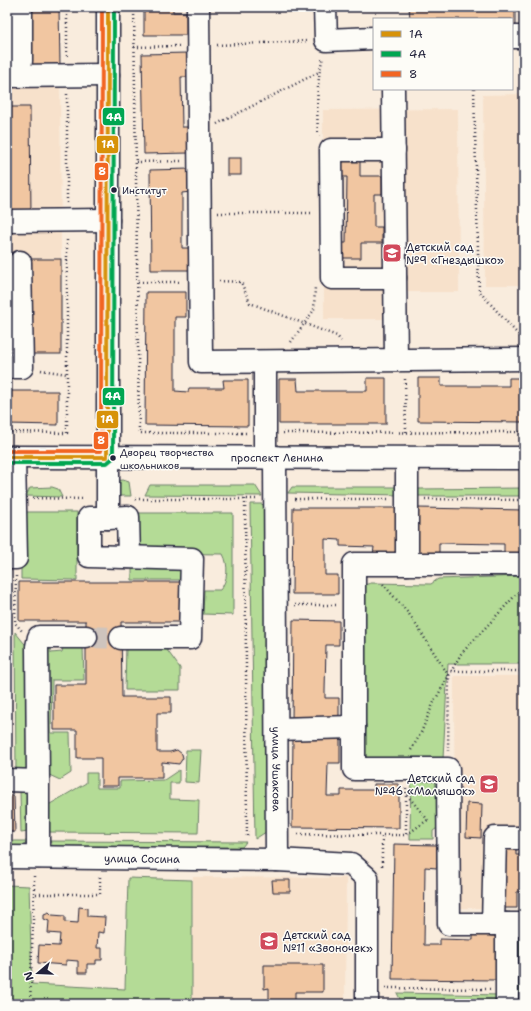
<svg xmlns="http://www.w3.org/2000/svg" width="531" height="1011" viewBox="0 0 531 1011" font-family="'Shantell Sans',sans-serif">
  <rect width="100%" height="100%" fill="#f9ecdd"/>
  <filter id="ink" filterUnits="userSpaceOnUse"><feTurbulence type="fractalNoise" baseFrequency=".025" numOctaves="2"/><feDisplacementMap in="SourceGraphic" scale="8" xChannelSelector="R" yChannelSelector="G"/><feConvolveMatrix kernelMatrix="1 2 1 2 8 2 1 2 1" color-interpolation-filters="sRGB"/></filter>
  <g filter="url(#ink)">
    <g fill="#f7e1cb">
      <polygon points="7,65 60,65 61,259 7,259"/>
      <polygon points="524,94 524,285 485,285 483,95"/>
      <polygon points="458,109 459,292 401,292 401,319 324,319 323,110"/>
      <polygon points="7,576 8,576 9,769 7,769"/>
      <polygon points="454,676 524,676 524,892 517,892 517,908 455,908"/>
      <polygon points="193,877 346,878 345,1004 192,1004"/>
    </g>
    <g fill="#b4db96" stroke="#6b7e68">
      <polygon points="123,480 129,482 131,496 115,496 116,481"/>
      <polygon points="150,485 255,485 262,496 145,495"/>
      <polygon points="52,487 58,489 62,497 26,496 30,488"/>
      <polygon points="292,487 401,487 403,495 288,493"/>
      <polygon points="524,488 524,496 414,496 418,489"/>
      <polygon points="250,504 262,504 269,511 269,830 255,839"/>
      <polygon points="21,512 77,512 77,580 21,579"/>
      <path d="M134,513H233V615L203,614L204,590H220C228,581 229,565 223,554L133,553Z"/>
      <polygon points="185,568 181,580 132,580 132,569"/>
      <polygon points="524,576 524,664 448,664 443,759 419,779 442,783 443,824 433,831 433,839 410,839 411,765 360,761 364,585 371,583 431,584 438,579"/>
      <polygon points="15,632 29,649 29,777 16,772"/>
      <polygon points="126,645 164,646 180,668 180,690 125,690"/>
      <polygon points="51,646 51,653 62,652 63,646 83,646 84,680 52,680 51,733 70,733 71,773 60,780 45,773 44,656"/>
      <polygon points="186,750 201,750 199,783 185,782"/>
      <polygon points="179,770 179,783 170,783 170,799 199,800 198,833 45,832 45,807 86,783 86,773 97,773 97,788 120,788 120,781 164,780"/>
      <polygon points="10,784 28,784 28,832 21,833 20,792 10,792"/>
      <polygon points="7,841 27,841 22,849 7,849"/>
      <polygon points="50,841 246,842 242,847 54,849"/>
      <polygon points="128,878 192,880 192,1004 7,1004 7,885 29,886 32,984 125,989"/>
      <polygon points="524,935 524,1001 512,1001 512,937"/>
      <polygon points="397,993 501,995 498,1001 401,1001"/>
    </g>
    <g fill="#f1c6a1" stroke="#22223b">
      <polygon points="27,7 59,7 60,65 28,65"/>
      <polygon points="144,7 173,7 173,12 186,12 186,35 144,35"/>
      <polygon points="409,7 515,7 515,30 512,30 512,19 410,19"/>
      <polygon points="188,53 188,77 181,77 182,127 188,127 189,153 144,154 142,54"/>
      <polygon points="7,107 30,107 31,217 7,218"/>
      <rect x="227" y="158" width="14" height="17"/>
      <polygon points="338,161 360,161 360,176 382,176 382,194 374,194 374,227 382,227 382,243 361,243 361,258 338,258 338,243 346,243 347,177 338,177"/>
      <polygon points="190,169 190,192 182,193 182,248 191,248 191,270 151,270 150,170"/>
      <rect x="27" y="259" width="34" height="95"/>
      <polygon points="146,292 186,292 186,317 175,317 175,391 188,392 189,388 224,388 223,380 248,380 248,426 145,425"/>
      <polygon points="367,378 386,378 386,424 279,424 279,379 297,379 298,391 367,391"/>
      <polygon points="418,378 441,378 441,386 509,386 509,378 524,378 524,422 418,421"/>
      <polygon points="7,391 58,391 58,425 7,424"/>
      <polygon points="293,508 396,508 396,555 373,555 374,547 340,546 340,540 325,539 325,575 338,575 338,594 292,594"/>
      <polygon points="418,508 524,510 524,555 504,554 504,544 439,543 439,554 417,554"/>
      <polygon points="19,582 180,582 180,622 121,622 122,697 171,697 171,713 157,713 157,752 170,752 177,750 182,754 183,758 179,764 162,762 162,778 118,778 118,786 101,786 101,758 77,758 77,730 54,730 54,685 86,685 86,621 19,621"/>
      <polygon points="293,620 339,621 339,645 326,645 325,691 325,698 339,698 339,722 292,722"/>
      <polygon points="293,737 340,737 340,763 328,763 327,796 341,796 341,790 374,790 374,784 399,784 399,828 292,827"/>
      <polygon points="7,796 14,796 15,832 7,832"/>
      <polygon points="467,803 482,804 481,838 466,837"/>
      <polygon points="394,844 437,845 437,868 425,867 424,945 440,945 440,939 473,940 473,932 496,932 496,980 392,979"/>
      <polygon points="501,848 516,848 516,855 524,855 524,892 517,892 517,908 499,908"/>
      <polygon points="272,880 290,880 290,892 273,892"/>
      <polygon points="79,907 87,908 87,916 105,917 104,933 98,932 97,948 102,948 102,960 96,960 96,964 87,964 87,973 78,973 78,961 66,960 66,965 38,963 39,945 59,946 60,934 48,933 49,921 44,919 44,914 49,912 52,915 65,916 65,922 78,923"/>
      <polygon points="264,965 323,965 323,992 295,992 295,1004 269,1004 269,988 264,989"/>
    </g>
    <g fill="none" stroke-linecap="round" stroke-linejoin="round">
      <polyline stroke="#cec4bd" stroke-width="22" stroke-dasharray="22 11" stroke-linecap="butt" points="86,637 121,638"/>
      <g stroke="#22223b" stroke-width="25">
        <g id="minor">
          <polyline points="21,7 21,61"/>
          <polyline points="108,7 108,518 89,518 89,556 192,559 190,638 121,638"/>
          <polyline points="198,7 201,362 524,359"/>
          <polyline points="325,7 326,40 374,38"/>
          <polyline points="512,37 524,37"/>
          <polyline points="7,76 108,75"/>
          <polyline points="393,89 396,360"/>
          <polyline points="394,150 331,150 332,278 395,278"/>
          <polyline points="7,221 108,220"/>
          <polyline points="265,362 265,457"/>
          <polyline points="7,367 22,367 20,262"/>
          <path id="s1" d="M7,457L524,458"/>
          <path id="s2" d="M275,457L277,860"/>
          <polyline points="407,458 407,564"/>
          <polyline points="108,518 128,517 129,557"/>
          <polyline points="7,558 16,558 14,457"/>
          <polyline points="524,564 354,564 354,769 448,769 449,924 524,924"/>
          <polyline points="277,729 354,727"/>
          <polyline points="7,780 38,781 38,857"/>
          <polyline points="38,781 37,647 39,637 86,637"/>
          <path id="s3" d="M7,857L277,860L351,864L367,878V1004"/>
          <polyline points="493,924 495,838 524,838"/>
          <polyline points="507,924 507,1004"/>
        </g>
      </g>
      <g stroke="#22223b" stroke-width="2.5" stroke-dasharray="1 3" stroke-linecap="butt">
        <polyline points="67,7 67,57"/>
        <polyline points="134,7 139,433 248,433"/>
        <polyline points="217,45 308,41"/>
        <polyline points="134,47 180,46"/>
        <polyline points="474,89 479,291 523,340"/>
        <polyline points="67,94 67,203"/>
        <polyline points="217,124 319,72"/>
        <path d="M318,136C317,109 316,83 323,57"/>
        <polyline points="136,162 181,161"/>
        <polyline points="218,213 313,213"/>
        <polyline points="219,281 241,282 250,303 337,336 341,341"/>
        <polyline points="138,282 182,282"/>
        <polyline points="291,342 314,310 315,286"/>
        <polyline points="41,370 67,374"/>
        <polyline points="405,379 406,432"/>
        <polyline points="7,432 67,433 67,240"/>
        <polyline points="283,433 524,432"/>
        <polyline points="33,498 84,499"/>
        <polyline points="135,499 256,499"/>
        <polyline points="245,499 247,839"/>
        <polyline points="295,499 390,499"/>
        <polyline points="425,499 524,500"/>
        <polyline points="16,576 15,623 22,631"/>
        <polyline points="383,584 409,614 449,676 448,751"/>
        <polyline points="295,605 336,605"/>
        <polyline points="451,671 524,671"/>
        <polyline points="411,750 420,735 433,704 461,654 524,586"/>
        <polyline points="406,788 406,835"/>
        <polyline points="407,795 428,820"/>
        <polyline points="294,834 382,835"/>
        <polyline points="382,866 382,835 406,835 429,819"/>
        <polyline points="34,876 34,894 100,894 100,877"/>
        <polyline points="385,988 490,989"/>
        <polyline points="30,1004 34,894"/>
      </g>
      <use href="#minor" stroke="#fdfcf7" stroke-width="22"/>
      <g stroke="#fdfcf7" stroke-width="7">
        <polyline id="bus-1" points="7,457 107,457 108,7"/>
      </g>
      <g stroke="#fdfcf7" stroke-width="7">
        <polyline id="bus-2" points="7,463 107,463 113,458 114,7"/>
      </g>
      <g stroke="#fdfcf7" stroke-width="7">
        <polyline id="bus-3" points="7,451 101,451 102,7"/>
      </g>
      <use href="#bus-1" stroke="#d79209" stroke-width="4"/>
      <use href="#bus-2" stroke="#00a651" stroke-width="4"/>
      <use href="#bus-3" stroke="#f26522" stroke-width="4"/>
    </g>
  </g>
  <defs>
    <g id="school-square" transform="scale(1)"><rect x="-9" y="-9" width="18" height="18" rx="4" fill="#d1495b" stroke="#fdfcf7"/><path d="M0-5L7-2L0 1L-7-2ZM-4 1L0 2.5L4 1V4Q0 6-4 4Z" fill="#fff"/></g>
  </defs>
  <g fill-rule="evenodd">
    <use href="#school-square" x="392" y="253"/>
    <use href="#school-square" x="489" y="784"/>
    <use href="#school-square" x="269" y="941"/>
  </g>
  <g fill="#22223b" stroke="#fdfcf7" stroke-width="1.5">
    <circle cx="114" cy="190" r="3.5"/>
    <circle cx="113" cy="458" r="3.5"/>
  </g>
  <g text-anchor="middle" stroke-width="3" stroke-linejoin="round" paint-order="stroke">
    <g font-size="10" fill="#22223b" stroke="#fdfcf7" text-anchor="start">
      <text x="122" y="194">Институт</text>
      <text x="120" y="456">Дворец творчества<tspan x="120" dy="13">школьников</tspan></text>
    </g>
    <g font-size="11" fill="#22223b" stroke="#fdfcf7" text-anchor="start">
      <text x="406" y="251">Детский сад<tspan x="406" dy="13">№9 «Гнездышко»</tspan></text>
      <text x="475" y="782" text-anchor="end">Детский сад<tspan x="475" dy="13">№46 «Малышок»</tspan></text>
      <text x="283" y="939">Детский сад<tspan x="283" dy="13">№11 «Звоночек»</tspan></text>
    </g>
    <g font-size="11" fill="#22223b" stroke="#fdfcf7">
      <text dy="4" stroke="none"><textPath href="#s1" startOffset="270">проспект Ленина</textPath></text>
      <text dy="4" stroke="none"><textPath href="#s2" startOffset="312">улица Ушакова</textPath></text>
      <text dy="4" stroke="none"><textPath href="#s3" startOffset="135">улица Сосина</textPath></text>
    </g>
  </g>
  <g stroke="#fdfcf7" stroke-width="1.5">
    <rect x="102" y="107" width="23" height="19" rx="4" fill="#00a651"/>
    <rect x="96" y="135" width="23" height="19" rx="4" fill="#d79209"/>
    <rect x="94" y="162" width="15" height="19" rx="4" fill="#f26522"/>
    <rect x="102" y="387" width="23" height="19" rx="4" fill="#00a651"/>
    <rect x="96" y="410" width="23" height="19" rx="4" fill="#d79209"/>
    <rect x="93" y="431" width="16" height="19" rx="4" fill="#f26522"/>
  </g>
  <g font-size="11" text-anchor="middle" font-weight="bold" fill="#fff">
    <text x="114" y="121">4А</text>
    <text x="108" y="148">1А</text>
    <text x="102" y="175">8</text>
    <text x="113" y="400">4А</text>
    <text x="107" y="423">1А</text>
    <text x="101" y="444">8</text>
  </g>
  <rect width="531" height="1011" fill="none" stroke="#fdfcf7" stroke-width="24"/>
  <rect x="12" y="12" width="507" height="987" fill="none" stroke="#22223b" stroke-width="1.5" filter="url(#ink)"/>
  <rect x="373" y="18" width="140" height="72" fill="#fdfcf7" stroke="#a5a5ac"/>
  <rect x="381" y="31" width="20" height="6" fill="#d79209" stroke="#a5a5ac"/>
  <text x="409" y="38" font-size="12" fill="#22223b">1А</text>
  <rect x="381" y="51" width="20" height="6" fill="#00a651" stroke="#a5a5ac"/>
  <text x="409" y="58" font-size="12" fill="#22223b">4А</text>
  <rect x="381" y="71" width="20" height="6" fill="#f26522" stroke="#a5a5ac"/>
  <text x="409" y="78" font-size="12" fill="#22223b">8</text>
  <g transform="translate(38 973) rotate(251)" stroke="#fdfcf7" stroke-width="3" paint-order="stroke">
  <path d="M0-3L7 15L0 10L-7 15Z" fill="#22223b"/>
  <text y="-6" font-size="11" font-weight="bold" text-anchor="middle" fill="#22223b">N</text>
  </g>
</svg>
